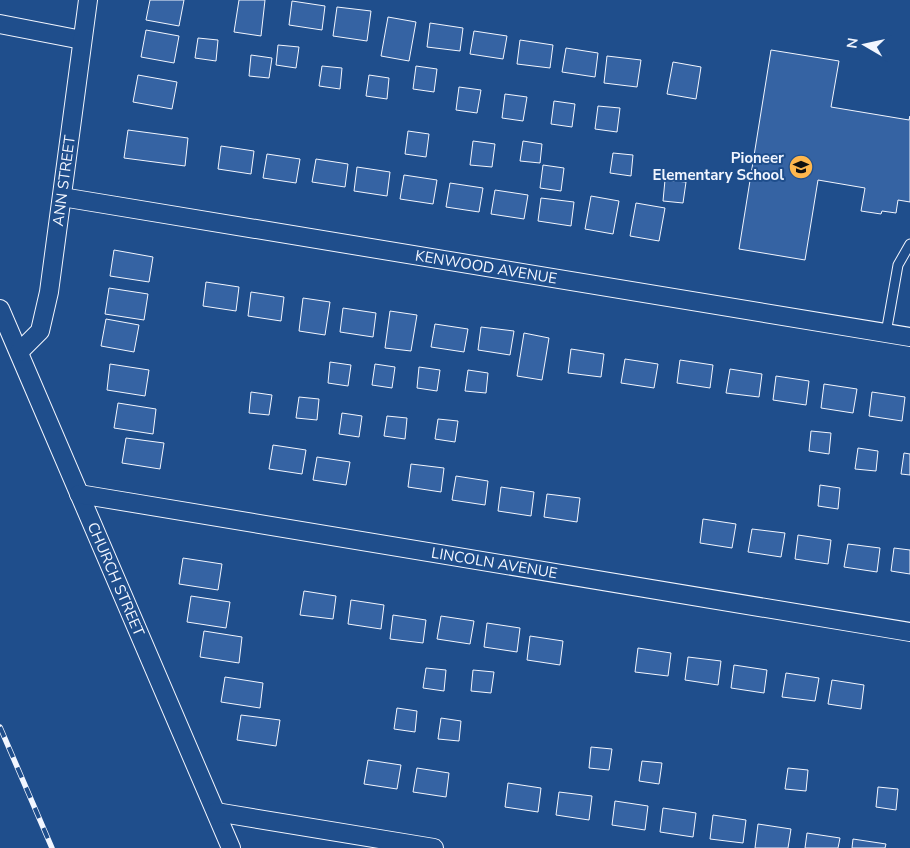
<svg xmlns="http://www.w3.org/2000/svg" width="910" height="848" viewBox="0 0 910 848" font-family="'Nunito Sans',sans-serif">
  <rect width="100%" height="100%" fill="#1f4e8c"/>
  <g fill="#3563a3" stroke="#f2f6ff">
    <polygon points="150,0 184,0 179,26 146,20"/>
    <polygon points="239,0 265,0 261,36 234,32"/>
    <polygon points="292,1 325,6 322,30 289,25"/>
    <polygon points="337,7 371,11 367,41 333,36"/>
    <polygon points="388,17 416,22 409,61 381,56"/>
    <polygon points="430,23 463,28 460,51 427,47"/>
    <polygon points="146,30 179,36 174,63 141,57"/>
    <polygon points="474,31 507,36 503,59 470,54"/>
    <polygon points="198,38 218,40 216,61 195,58"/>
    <polygon points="520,40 553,45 550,68 517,64"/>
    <polygon points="278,45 299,47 296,68 276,65"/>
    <polygon points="566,48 598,53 595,77 562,72"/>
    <polygon points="771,50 839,61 831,107 909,120 910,116 910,202 898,200 896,213 882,211 881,214 861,211 865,188 818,180 805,260 739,249"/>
    <polygon points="251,55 272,58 269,78 249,76"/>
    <polygon points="607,56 641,60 637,87 604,83"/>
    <polygon points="673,62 701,67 696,99 667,94"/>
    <polygon points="322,66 342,68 340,89 319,86"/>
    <polygon points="416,66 437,69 434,92 413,89"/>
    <polygon points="138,75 177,82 172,109 133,102"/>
    <polygon points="369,75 389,78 387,99 366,96"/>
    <polygon points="459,87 481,90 477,113 456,110"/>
    <polygon points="505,94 527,97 523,121 502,118"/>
    <polygon points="554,101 575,104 572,127 551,124"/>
    <polygon points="598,106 620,108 617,132 595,129"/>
    <polygon points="128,130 188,138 185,166 124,158"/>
    <polygon points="408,131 429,134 426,157 405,154"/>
    <polygon points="473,141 495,144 492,167 470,165"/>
    <polygon points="523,141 542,144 540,163 520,161"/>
    <polygon points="221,146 254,151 251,174 218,169"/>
    <polygon points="613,153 633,155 631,176 610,173"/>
    <polygon points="267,154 300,159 296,183 263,178"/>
    <polygon points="316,159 348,164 345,187 312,182"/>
    <polygon points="543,165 564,168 561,191 540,188"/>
    <polygon points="357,167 390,172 387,196 354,191"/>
    <polygon points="404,175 437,180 433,204 400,199"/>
    <polygon points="665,180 686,182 683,203 663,201"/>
    <polygon points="450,183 483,188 479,212 446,207"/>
    <polygon points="495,190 528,195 524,219 491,214"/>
    <polygon points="591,196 619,201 613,234 585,229"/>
    <polygon points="541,198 574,202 571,226 538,221"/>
    <polygon points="636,203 665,208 659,241 630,236"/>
    <polygon points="114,250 153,257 149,282 110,276"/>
    <polygon points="206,282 239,287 236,311 203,306"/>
    <polygon points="109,288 148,294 144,320 105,314"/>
    <polygon points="251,292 284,297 281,321 248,316"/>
    <polygon points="303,298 330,302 325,335 299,331"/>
    <polygon points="343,308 376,313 373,337 340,332"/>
    <polygon points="390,311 417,315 411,351 385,348"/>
    <polygon points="106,319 139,325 134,352 101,346"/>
    <polygon points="435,324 468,329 464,352 431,347"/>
    <polygon points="481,327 514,331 510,355 478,350"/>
    <polygon points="524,333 549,338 542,380 517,376"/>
    <polygon points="571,349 604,354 601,377 568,373"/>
    <polygon points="625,359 658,364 654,388 621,383"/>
    <polygon points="680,360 713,365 710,388 677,383"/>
    <polygon points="330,362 351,365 348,386 328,383"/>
    <polygon points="110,364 149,370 145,396 107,390"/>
    <polygon points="375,364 395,367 392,388 372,385"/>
    <polygon points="419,367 440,370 437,391 417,388"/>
    <polygon points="730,369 762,374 759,397 726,393"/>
    <polygon points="468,370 488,373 486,393 465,391"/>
    <polygon points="776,376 809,381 806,405 773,400"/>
    <polygon points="824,384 857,389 853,413 821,408"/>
    <polygon points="251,392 272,395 269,415 249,413"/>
    <polygon points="872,392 905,397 902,421 869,416"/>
    <polygon points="299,397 319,399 317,420 296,418"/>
    <polygon points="118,403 156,409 153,434 114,428"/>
    <polygon points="342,413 362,416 359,437 339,434"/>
    <polygon points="387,416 407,418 405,439 384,436"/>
    <polygon points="438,419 458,421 455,442 435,439"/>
    <polygon points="811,431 831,433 829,454 809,451"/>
    <polygon points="126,438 164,443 160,469 122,463"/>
    <polygon points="273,445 306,450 302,474 269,469"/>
    <polygon points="858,448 878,451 876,471 855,469"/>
    <polygon points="904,453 910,454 910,475 901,474"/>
    <polygon points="317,457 350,462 346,485 313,480"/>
    <polygon points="411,464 444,468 441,492 408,487"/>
    <polygon points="456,476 488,481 485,505 452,500"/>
    <polygon points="820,485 840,488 838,509 818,506"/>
    <polygon points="501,487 534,492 531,516 498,511"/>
    <polygon points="547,494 580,498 577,522 544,517"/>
    <polygon points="703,519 736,524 732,548 700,543"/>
    <polygon points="752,529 785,533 781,557 748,552"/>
    <polygon points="798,535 831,540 828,564 795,559"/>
    <polygon points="848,544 880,548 877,572 844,567"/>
    <polygon points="894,548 910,550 910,574 891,571"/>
    <polygon points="183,558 222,564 218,590 179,584"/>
    <polygon points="304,591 336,596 333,619 300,615"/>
    <polygon points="191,596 230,602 226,628 187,622"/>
    <polygon points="351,600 384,605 381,629 348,624"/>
    <polygon points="393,615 426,620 423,643 390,639"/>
    <polygon points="441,616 474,621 470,644 437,639"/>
    <polygon points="487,623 520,628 517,652 484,647"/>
    <polygon points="204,631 242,637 239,663 200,657"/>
    <polygon points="530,636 563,641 560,665 527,660"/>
    <polygon points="638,648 671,653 668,676 635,672"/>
    <polygon points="688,657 721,661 718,685 685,680"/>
    <polygon points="734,665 767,670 764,693 731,688"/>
    <polygon points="426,668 446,670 444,691 423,688"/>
    <polygon points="473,670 494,672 491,693 471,691"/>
    <polygon points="786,673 819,678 815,701 782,697"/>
    <polygon points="225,677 263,683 260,708 221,702"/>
    <polygon points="832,680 864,685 861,709 828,704"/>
    <polygon points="397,708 417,711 415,732 394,729"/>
    <polygon points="241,715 280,720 276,746 237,740"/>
    <polygon points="441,718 461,721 459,741 438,739"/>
    <polygon points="591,747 612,749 609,770 589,768"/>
    <polygon points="368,760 401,765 397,789 364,784"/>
    <polygon points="642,761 662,763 659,784 639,781"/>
    <polygon points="417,768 449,773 446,797 413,792"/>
    <polygon points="788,768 808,770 806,791 785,789"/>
    <polygon points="508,783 541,788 538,812 505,807"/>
    <polygon points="878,787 898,789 896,810 876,807"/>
    <polygon points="559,792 592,796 589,820 556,815"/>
    <polygon points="615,801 648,806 645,830 612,825"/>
    <polygon points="663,808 696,813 693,837 660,832"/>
    <polygon points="713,815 746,820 743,843 710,839"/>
    <polygon points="758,824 791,829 788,848 755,848"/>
    <polygon points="807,833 840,838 838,848 805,848"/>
    <polygon points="853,839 886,844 885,848 852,848"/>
  </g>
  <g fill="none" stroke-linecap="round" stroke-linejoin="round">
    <g stroke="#f2f6ff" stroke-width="11">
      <polyline id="service" points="886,333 898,265 910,244"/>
    </g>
    <g stroke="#f2f6ff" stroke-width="20">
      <g id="minor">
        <polyline points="0,24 82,40"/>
        <path id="s1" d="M62,197L910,337"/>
        <path id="s2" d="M0,309L231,848"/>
        <path id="s3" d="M19,352L40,331L49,292L88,0"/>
        <path id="s4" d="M79,494L910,632"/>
        <polyline points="216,812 434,848"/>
      </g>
    </g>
    <use href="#service" stroke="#1f4e8c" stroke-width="9"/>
    <use href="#minor" stroke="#1f4e8c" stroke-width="18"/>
    <g stroke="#f2f6ff" stroke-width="5.5">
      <polyline id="rail" points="0,727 52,848"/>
    </g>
    <use href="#rail" stroke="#1f4e8c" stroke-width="4" stroke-dasharray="11" stroke-linecap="butt"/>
  </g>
  <defs>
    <g id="school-disc" transform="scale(1.25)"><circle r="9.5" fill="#ffb74d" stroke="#1f4e8c"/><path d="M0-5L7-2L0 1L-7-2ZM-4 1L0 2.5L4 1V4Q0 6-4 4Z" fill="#111"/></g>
  </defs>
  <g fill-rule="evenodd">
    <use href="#school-disc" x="801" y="167"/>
  </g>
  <g text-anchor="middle" stroke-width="4" stroke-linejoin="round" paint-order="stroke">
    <g font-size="15" font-weight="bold" fill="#f2f6ff" stroke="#1f4e8c" text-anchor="end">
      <text x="784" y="163">Pioneer<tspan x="784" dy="17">Elementary School</tspan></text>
    </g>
    <g font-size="15" fill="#f2f6ff" stroke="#1f4e8c">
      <text dy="5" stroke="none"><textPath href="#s3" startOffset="182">ANN STREET</textPath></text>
      <text dy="5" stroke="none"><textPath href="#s1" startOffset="430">KENWOOD AVENUE</textPath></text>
      <text dy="5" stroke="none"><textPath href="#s4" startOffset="421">LINCOLN AVENUE</textPath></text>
      <text dy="5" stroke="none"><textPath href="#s2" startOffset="294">CHURCH STREET</textPath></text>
    </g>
  </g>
  <g transform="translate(865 45) rotate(279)" stroke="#1f4e8c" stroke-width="4" paint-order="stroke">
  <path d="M0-4L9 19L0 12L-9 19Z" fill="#f2f6ff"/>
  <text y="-8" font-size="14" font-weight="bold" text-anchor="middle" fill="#f2f6ff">N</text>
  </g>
</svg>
